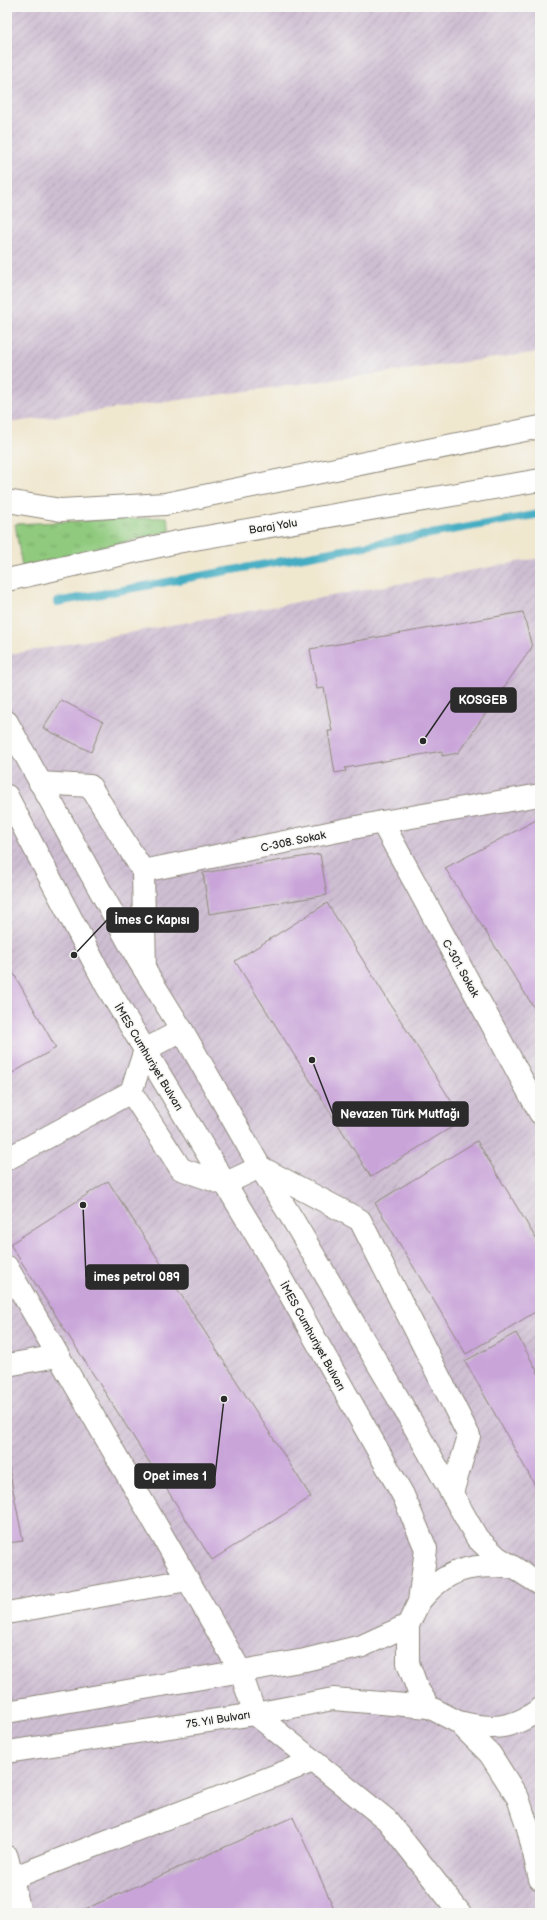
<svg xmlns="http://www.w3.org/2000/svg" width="547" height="1920" viewBox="0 0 547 1920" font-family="'Balsamiq Sans',sans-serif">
  <defs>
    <pattern id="industrial-furrows" width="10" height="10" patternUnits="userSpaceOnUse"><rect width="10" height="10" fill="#cebed2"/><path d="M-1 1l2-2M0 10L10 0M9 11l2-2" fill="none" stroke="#b1a3b4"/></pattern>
    <pattern id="grass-tufts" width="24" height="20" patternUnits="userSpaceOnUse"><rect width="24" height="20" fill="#90ca7e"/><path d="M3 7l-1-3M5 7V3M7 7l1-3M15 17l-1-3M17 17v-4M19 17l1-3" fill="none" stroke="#76a467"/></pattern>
  </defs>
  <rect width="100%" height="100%" fill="#f6f6f2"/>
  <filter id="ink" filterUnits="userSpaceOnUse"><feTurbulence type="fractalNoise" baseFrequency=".025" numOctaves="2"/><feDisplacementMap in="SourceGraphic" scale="8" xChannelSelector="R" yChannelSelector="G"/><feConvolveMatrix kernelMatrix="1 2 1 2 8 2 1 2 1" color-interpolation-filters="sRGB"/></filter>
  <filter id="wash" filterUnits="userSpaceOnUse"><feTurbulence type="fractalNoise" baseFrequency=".012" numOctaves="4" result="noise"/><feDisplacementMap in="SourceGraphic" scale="16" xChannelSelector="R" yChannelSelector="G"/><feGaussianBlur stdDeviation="0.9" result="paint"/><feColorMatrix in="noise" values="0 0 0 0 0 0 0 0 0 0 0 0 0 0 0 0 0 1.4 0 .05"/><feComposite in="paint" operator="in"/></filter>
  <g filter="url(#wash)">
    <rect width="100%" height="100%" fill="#f0e7cf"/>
    <g fill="url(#industrial-furrows)">
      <polygon points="7,7 540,7 540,352 7,423"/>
      <polygon points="540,558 540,1913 7,1913 7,655"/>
    </g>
    <polygon fill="url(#grass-tufts)" stroke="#5e7a54" points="167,517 170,531 22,567 15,524"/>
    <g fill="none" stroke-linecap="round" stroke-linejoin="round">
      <polyline stroke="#44adc3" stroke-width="8" points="57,602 540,514"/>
    </g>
    <g id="blocks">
      <g fill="#c9a4d9">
        <polygon points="523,612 532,647 458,753 442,756 442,751 345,768 346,771 335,773 328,731 332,731 324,688 317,689 310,649"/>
        <polygon points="61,700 103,722 91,752 43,728"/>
        <polygon points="540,818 540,1017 445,868"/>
        <polygon points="320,854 327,895 209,914 203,873"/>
        <polygon points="327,903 463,1120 371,1177 235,961"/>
        <polygon points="7,962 56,1048 7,1076"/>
        <polygon points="477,1141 540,1245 540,1309 466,1354 375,1203"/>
        <polygon points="108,1181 311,1497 212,1560 10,1244"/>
        <polygon points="516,1333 540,1376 540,1494 465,1361"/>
        <polygon points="7,1459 23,1541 7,1543"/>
        <polygon points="293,1817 336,1913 76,1913"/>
      </g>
    </g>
  </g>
  <g filter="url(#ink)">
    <use href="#blocks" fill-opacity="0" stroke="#8e897d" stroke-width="1"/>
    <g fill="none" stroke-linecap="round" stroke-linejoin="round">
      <g stroke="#8e897d" stroke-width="24">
        <g id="street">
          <polyline points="40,783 90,786 143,871"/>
          <polyline points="382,822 540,1113"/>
          <polyline points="145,970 143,871 382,822 540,795"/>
          <polyline points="182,1030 145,1050 131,1092 181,1169 224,1184 260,1167 360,1220 469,1436 452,1493"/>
          <polyline points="7,1159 131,1092"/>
          <polyline points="7,1267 240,1670 255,1714 387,1820 460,1913"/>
          <polyline points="7,1365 58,1356"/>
          <polyline points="7,1613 187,1580"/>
          <polyline points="7,1857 20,1913"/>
          <polyline points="7,1880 313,1761"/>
        </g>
      </g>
      <g stroke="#8e897d" stroke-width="24">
        <g id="secondary">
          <polyline points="7,722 139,961 182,1030 260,1167 293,1220 398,1398 477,1538 497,1557 540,1584"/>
          <polyline points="7,796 106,985 264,1248 403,1495 426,1549 419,1602 408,1625 408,1663 418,1690 429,1707 458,1722 490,1754 518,1798 528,1828 540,1879"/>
          <path d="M419,1602C445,1569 473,1562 514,1568"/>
          <polyline points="7,1712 305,1660 362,1646 408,1625"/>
          <path d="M458,1722C490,1730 512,1730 540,1709"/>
          <polyline points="7,1752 255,1714 333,1699 429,1707"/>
        </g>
      </g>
      <g stroke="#8e897d" stroke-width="24">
        <g id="primary">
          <polyline points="7,501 61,510 165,504 540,427"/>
          <polyline points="7,580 177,542 540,480"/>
        </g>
      </g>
      <use href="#street" stroke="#fff" stroke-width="22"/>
      <use href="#secondary" stroke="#fff" stroke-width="22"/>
      <use href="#primary" stroke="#fff" stroke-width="22"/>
    </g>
  </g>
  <g text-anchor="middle" stroke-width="3" stroke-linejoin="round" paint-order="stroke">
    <g font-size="11" fill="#2b2b2b" stroke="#f6f6f2">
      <text transform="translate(273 526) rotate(-9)" y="4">Baraj Yolu</text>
      <text transform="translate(293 841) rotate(-12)" y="4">C-308. Sokak</text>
      <text transform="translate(461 968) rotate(61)" y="4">C-301. Sokak</text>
      <text transform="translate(149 1057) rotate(59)" y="4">İMES Cumhuriyet Bulvarı</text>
      <text transform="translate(313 1336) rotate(61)" y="4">İMES Cumhuriyet Bulvarı</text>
      <text transform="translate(218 1719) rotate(-9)" y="4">75. Yıl Bulvarı</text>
    </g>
  </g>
  <path fill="none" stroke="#2b2b2b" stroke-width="1.5" d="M423 741L451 700M74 955L107 920M312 1060L333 1114M83 1205L86 1277M224 1399L215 1476"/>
  <g fill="#2b2b2b" stroke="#f6f6f2" stroke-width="1.5">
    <circle cx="423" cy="741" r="4"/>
    <circle cx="74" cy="955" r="4"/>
    <circle cx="312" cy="1060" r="4"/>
    <circle cx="83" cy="1205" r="4"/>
    <circle cx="224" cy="1399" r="4"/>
  </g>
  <g fill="#2b2b2b" stroke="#2b2b2b" stroke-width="1.5">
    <rect x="451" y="688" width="65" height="24" rx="4"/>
    <rect x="107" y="908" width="91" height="24" rx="4"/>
    <rect x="333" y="1102" width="135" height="24" rx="4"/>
    <rect x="86" y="1265" width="102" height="24" rx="4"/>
    <rect x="135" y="1464" width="80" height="24" rx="4"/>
  </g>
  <g font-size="12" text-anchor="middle" font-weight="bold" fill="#fff">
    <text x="483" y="704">KOSGEB</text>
    <text x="152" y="924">İmes C Kapısı</text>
    <text x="400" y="1118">Nevazen Türk Mutfağı</text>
    <text x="137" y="1281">imes petrol 089</text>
    <text x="175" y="1480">Opet imes 1</text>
  </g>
  <rect width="547" height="1920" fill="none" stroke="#f6f6f2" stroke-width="24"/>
</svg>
